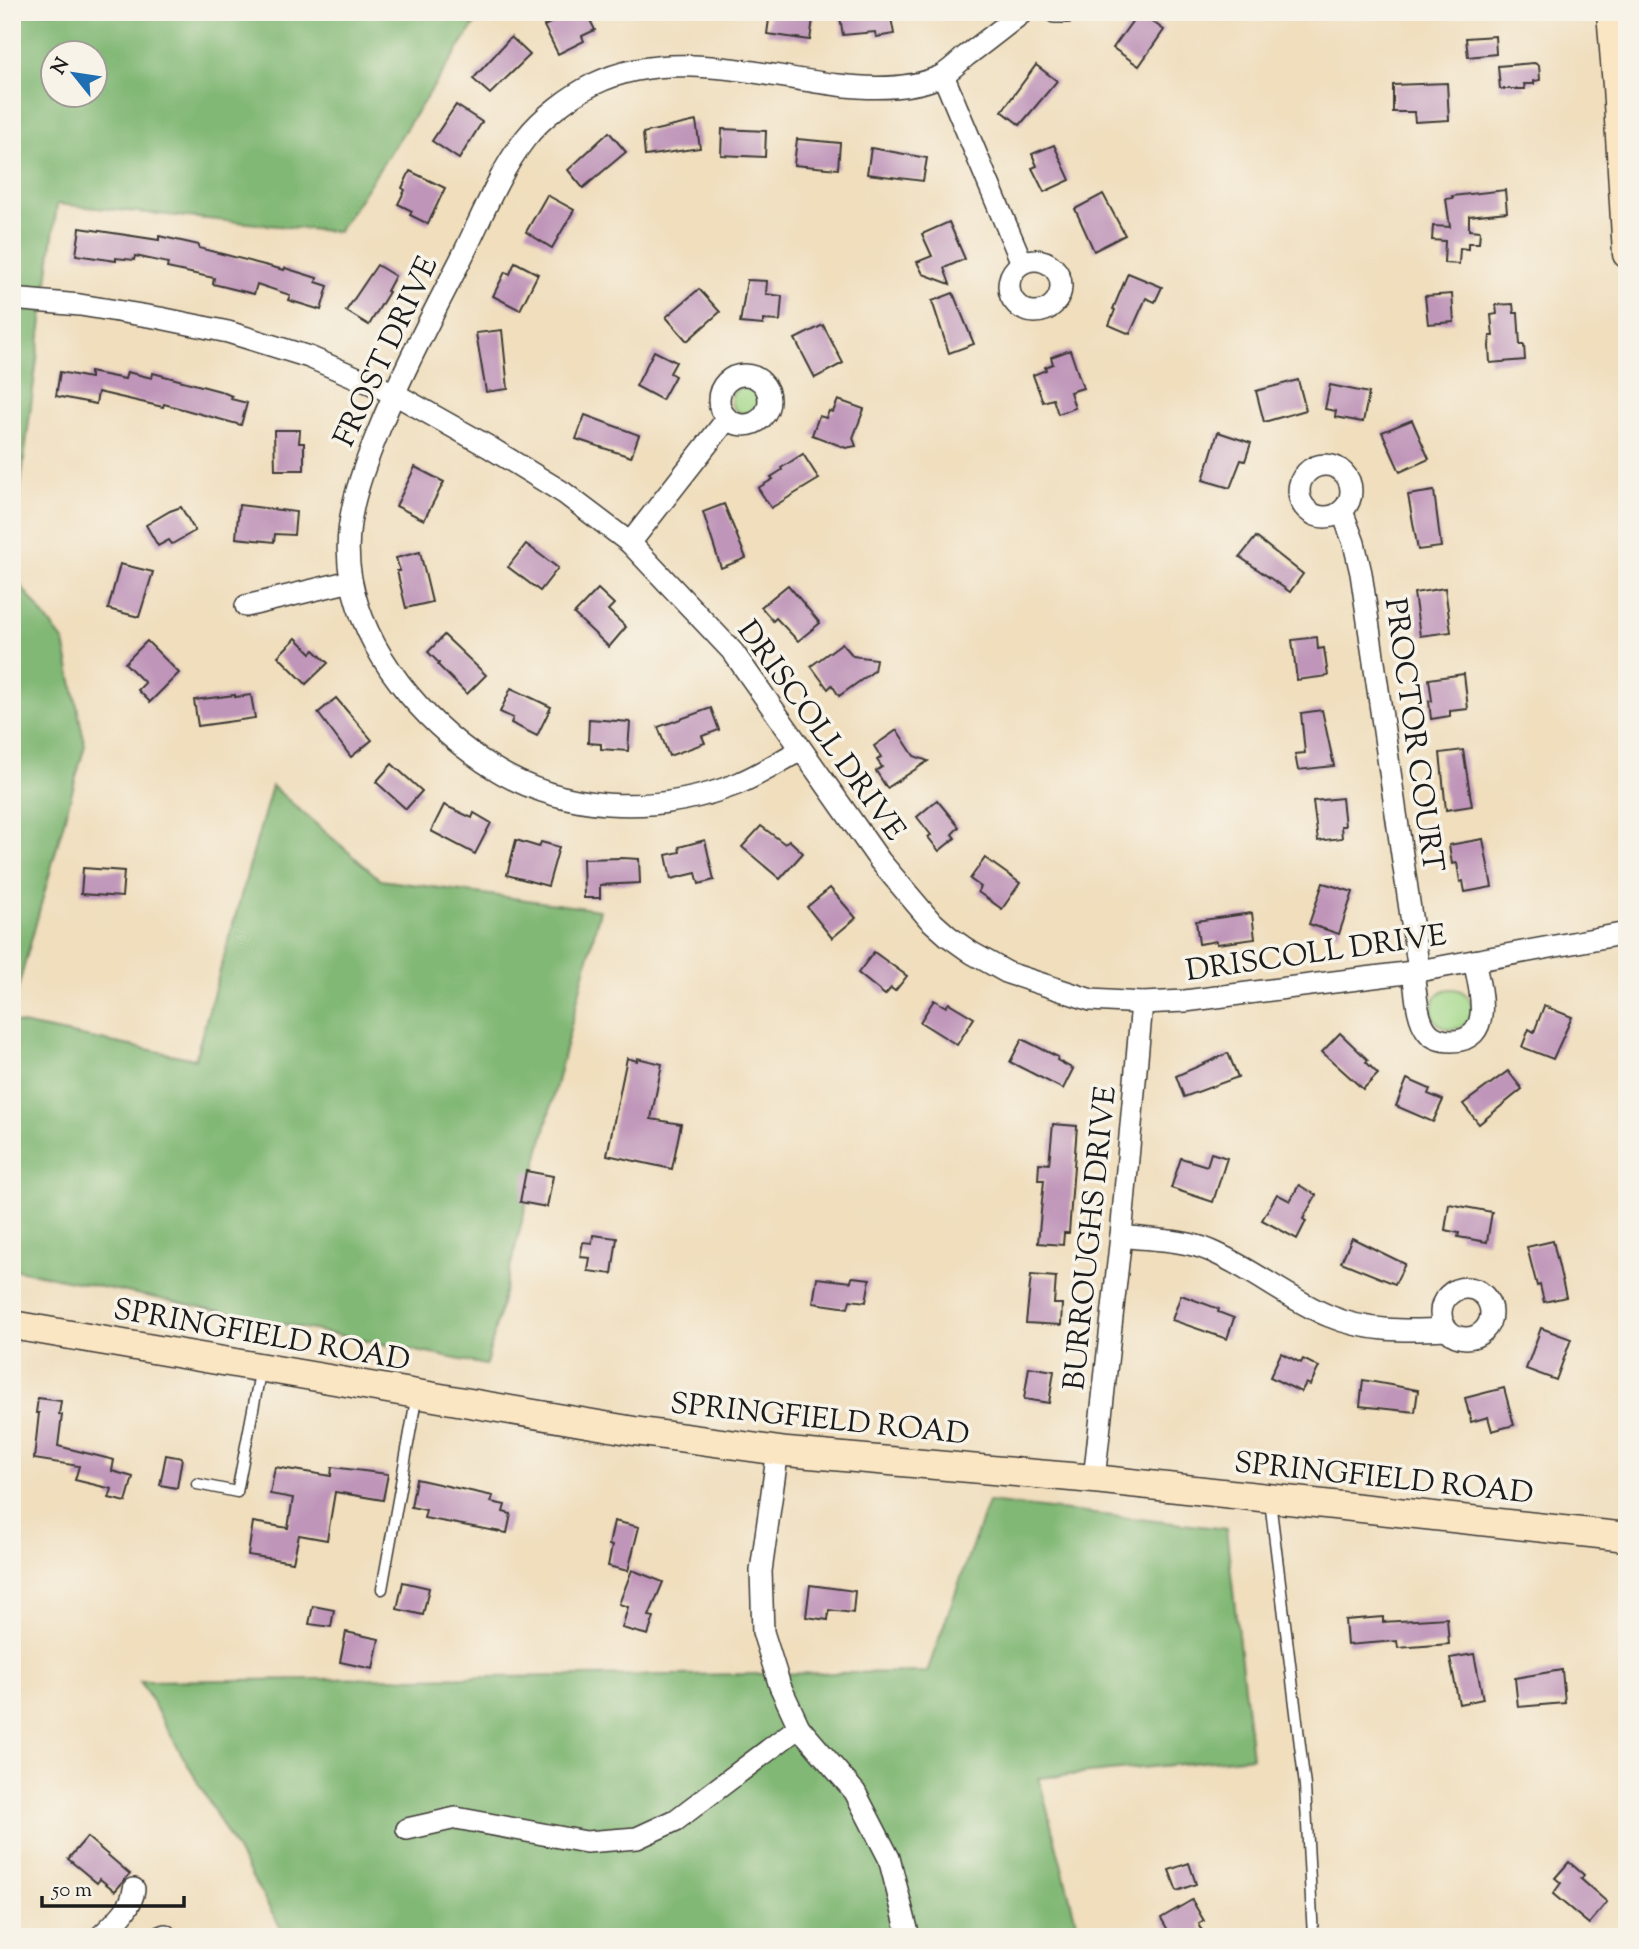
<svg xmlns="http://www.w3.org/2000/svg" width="1639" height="1949" viewBox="0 0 1639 1949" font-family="'Sorts Mill Goudy',serif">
  <rect width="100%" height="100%" fill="#f7f3e8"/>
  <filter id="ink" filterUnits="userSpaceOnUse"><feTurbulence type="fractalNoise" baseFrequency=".0143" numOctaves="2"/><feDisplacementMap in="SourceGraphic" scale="14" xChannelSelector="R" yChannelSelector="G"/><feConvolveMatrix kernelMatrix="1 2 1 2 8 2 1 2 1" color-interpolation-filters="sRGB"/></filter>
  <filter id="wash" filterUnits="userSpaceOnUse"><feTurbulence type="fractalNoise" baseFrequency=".00686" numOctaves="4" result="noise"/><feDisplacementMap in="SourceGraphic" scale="28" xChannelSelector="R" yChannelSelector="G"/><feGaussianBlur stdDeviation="1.57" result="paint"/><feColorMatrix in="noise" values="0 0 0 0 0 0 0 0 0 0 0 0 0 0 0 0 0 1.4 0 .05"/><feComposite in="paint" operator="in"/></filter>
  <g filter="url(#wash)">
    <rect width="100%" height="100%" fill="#f0debd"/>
    <g fill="#a2d889" stroke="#5f7a52" stroke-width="2">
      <circle cx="744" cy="400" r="13"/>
      <circle cx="1452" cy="1009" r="20"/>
    </g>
    <g fill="#81b875" stroke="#4e6a48" stroke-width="2" fill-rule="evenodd">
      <path d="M12,12H489L474,25L338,232L57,204L12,553ZM52,52H94V94H52Z"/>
      <polygon points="12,574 64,642 85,745 12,1010"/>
      <polygon points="272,786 381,880 600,910 486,1365 12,1269 12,1022 195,1059"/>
      <polygon points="988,1502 1226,1529 1252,1757 1039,1778 1080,1937 286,1937 140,1681 927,1672"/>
    </g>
    <g id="blocks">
      <g fill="#bf95b9">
        <polygon points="571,12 586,12 595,30 582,36 584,41 558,54 544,26"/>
        <polygon points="770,12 814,12 810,40 767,34"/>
        <polygon points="839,12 890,12 894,34 876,37 875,32 843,35"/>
        <polygon points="1139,12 1164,30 1139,66 1113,48"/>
        <polygon points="1495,36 1496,54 1468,57 1466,38"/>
        <polygon points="511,37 530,55 490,94 473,79"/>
        <polygon points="1534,63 1539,65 1540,80 1534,81 1534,84 1524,84 1525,89 1500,89 1498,66"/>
        <polygon points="1036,65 1057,81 1020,125 1002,111"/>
        <polygon points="1447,83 1449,120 1415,122 1414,112 1393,112 1393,85"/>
        <polygon points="456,105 482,122 459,159 432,141"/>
        <polygon points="696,121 700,148 645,156 643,133"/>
        <polygon points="722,129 766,131 765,157 721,155"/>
        <polygon points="609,132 626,152 583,188 568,170"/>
        <polygon points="797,139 840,143 838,169 794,165"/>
        <polygon points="1054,145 1070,180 1044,192 1032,168 1037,166 1032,154"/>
        <polygon points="871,148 927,158 923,181 867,174"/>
        <polygon points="410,171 445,188 428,224 410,215 412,211 398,204 405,190 402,188"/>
        <polygon points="1505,190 1507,212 1469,216 1469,230 1480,231 1479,243 1468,243 1468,249 1460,248 1459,264 1444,263 1445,241 1432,240 1433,226 1450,227 1446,199 1453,198 1452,196"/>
        <polygon points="1103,194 1125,235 1094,251 1075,209"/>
        <polygon points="547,195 574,210 552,248 526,232"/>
        <polygon points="949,222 965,259 944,268 950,284 923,274 917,262 932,256 922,234"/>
        <polygon points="80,228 159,240 159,236 199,245 199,248 284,270 285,268 317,278 316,282 328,286 321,310 288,300 290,295 257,284 254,294 213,284 214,278 167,268 168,263 135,256 134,260 116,258 116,261 76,255"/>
        <polygon points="515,262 538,274 520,310 493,296 505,272 510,274"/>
        <polygon points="377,265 395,276 387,291 389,292 369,325 346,311"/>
        <polygon points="1128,273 1162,287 1155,302 1146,298 1130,334 1109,325 1115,310 1113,309"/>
        <polygon points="747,280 767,281 766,294 782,296 780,321 763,320 763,325 740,323"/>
        <polygon points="699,289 720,312 687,341 666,317"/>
        <polygon points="953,293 974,344 949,353 932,301"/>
        <polygon points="1452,294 1454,322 1428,324 1425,296"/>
        <polygon points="1513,304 1514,313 1518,313 1520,345 1524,345 1525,360 1490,363 1489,346 1490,336 1493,336 1491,315 1497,314 1496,305"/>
        <polygon points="823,325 843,363 815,378 795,339"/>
        <polygon points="502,330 508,389 486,392 476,333"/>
        <polygon points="1070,350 1083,388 1070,392 1075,408 1058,414 1053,399 1043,402 1033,375 1046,370 1045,367 1053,364 1051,357"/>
        <polygon points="654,351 676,362 670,373 675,376 662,400 636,386"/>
        <polygon points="60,372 90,378 90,372 125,379 127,372 152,378 153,373 220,391 232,396 231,399 247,403 241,425 164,404 163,407 98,392 96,404 56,396"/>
        <polygon points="1298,380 1306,410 1264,422 1256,391"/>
        <polygon points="1330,385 1369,393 1363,422 1335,417 1336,411 1325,409"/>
        <polygon points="838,400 864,409 853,438 856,446 846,448 812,435 819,416 826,418 829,411 833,412"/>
        <polygon points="585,415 639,435 631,457 576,439"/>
        <polygon points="1412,420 1429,459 1400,472 1382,432"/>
        <polygon points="274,430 300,430 299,443 304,443 304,470 275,470"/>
        <polygon points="1218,432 1251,443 1245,461 1241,460 1230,488 1203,480"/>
        <polygon points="803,454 819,479 771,508 758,488 773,479 771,477 782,470 781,468"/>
        <polygon points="415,467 444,482 424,520 396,506"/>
        <polygon points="1434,491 1441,547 1418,550 1408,495"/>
        <polygon points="724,504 746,558 721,568 703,512"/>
        <polygon points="239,505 296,512 294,535 275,534 274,542 236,538"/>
        <polygon points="181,507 195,531 172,544 169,540 158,546 146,525 170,511"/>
        <polygon points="1256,537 1303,574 1290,592 1240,557"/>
        <polygon points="526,544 558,568 540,591 508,567"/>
        <polygon points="420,552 432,602 406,608 397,571 400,571 396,558"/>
        <polygon points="120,564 153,572 139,617 108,609"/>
        <polygon points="788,585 820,623 798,641 776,618 773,621 761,607"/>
        <polygon points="1445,588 1451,632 1420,636 1414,593"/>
        <polygon points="598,589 614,604 608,610 626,627 609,647 574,614"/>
        <polygon points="444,635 486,675 467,694 438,665 439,663 428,652"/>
        <polygon points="1317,637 1318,649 1324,648 1328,676 1297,680 1292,640"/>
        <polygon points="296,638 311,653 314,650 328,663 306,684 278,656"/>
        <polygon points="147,641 179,673 150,702 138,690 145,683 125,663"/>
        <polygon points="842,643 853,656 876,659 874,671 839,696 832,685 828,689 811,666"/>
        <polygon points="1464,674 1468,709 1450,711 1450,716 1431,719 1429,701 1432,701 1429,679"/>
        <polygon points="511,688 551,707 537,736 511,723 513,718 500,712"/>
        <polygon points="235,695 235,697 251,695 255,718 198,726 194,700"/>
        <polygon points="336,698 372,740 351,757 318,713"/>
        <polygon points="711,708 719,730 702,736 705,743 669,756 658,727"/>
        <polygon points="1322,710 1334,766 1298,770 1295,754 1305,753 1301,713"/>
        <polygon points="589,719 630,722 628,751 601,749 601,744 588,743"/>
        <polygon points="897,730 914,756 928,761 887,788 876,771 882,767 877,760 881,757 874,746"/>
        <polygon points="1463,750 1472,806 1446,810 1440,753"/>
        <polygon points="392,764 422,791 406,809 376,782"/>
        <polygon points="1342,798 1345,826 1341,826 1342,838 1318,841 1313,801"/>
        <polygon points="937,800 959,827 952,834 955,838 939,851 928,837 931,835 917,817"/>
        <polygon points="444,805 472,818 474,813 491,823 475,854 431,831"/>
        <polygon points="761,826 785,844 789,840 803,853 780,879 742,847"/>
        <polygon points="1483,839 1492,887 1465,892 1463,881 1460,882 1457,863 1452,864 1449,845"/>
        <polygon points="516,840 539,847 541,842 559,847 548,886 507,875"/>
        <polygon points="705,840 714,880 699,884 696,873 671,879 666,855 680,852 679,847"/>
        <polygon points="622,858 639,859 640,883 600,885 600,898 584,898 583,859"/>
        <polygon points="985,858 1020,883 1002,909 978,892 981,887 970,879"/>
        <polygon points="83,868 124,871 122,897 81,894"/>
        <polygon points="1323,883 1353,892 1339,934 1309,924"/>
        <polygon points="830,888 856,918 832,938 807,907"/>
        <polygon points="1252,913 1255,939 1217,944 1217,941 1199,944 1196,921"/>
        <polygon points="874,952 907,976 895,991 891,988 885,995 858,973"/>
        <polygon points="934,1000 946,1007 949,1003 974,1018 957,1045 920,1022"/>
        <polygon points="1544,1006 1572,1017 1553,1059 1522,1047 1529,1029 1534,1032"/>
        <polygon points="1340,1033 1368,1060 1366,1062 1378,1074 1363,1089 1322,1052"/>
        <polygon points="1022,1039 1058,1057 1057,1060 1073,1069 1063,1089 1010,1062"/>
        <polygon points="1228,1053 1238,1077 1184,1097 1176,1076"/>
        <polygon points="627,1058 637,1061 637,1058 662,1064 651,1119 681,1124 672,1169 607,1155"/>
        <polygon points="1508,1071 1522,1089 1479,1124 1463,1104"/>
        <polygon points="1407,1079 1430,1089 1428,1094 1443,1100 1433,1122 1396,1106"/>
        <polygon points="1053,1124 1077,1126 1069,1233 1064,1233 1063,1245 1038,1243 1044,1180 1038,1180 1039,1163 1049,1164"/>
        <polygon points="1211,1153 1227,1158 1213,1202 1171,1188 1181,1158 1207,1166"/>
        <polygon points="526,1171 553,1176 547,1207 520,1202"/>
        <polygon points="1299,1185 1316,1195 1303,1219 1306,1221 1297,1239 1262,1220 1277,1194 1290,1201"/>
        <polygon points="1449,1204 1492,1212 1487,1242 1458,1237 1459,1233 1445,1230"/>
        <polygon points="593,1235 617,1238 612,1274 588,1271 590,1258 580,1257 583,1242 592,1243"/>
        <polygon points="1352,1238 1405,1264 1395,1284 1341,1262"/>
        <polygon points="1553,1241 1566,1297 1544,1302 1540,1285 1537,1286 1527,1247"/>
        <polygon points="1031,1275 1056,1277 1054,1304 1062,1304 1061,1325 1026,1323"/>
        <polygon points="852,1277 870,1279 866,1302 850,1300 848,1308 813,1303 817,1278 851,1282"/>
        <polygon points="1181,1295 1219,1309 1218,1312 1234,1318 1227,1339 1172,1320"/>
        <polygon points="1541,1328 1571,1339 1556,1380 1526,1369"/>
        <polygon points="1281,1353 1301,1363 1303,1359 1319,1367 1310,1385 1306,1383 1301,1392 1270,1377"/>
        <polygon points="1029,1367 1054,1371 1049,1403 1024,1399"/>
        <polygon points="1363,1380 1418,1390 1415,1412 1360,1406"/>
        <polygon points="1504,1388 1514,1425 1492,1431 1488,1417 1471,1422 1465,1398"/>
        <polygon points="38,1398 61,1401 59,1414 62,1415 58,1446 114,1460 112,1471 133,1477 126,1502 109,1498 112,1489 75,1480 79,1466 34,1459 39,1413 36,1413"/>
        <polygon points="166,1455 182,1458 177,1488 160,1485"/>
        <polygon points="275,1467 331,1476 332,1467 388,1474 383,1500 335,1492 327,1540 299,1535 293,1562 248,1555 253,1522 288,1528 293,1498 270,1494"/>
        <polygon points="416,1479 493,1496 491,1502 505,1505 503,1512 511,1514 507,1533 424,1518 426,1510 411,1507"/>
        <polygon points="614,1521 639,1527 628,1571 608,1566 612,1546 609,1545"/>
        <polygon points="632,1570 663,1582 649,1616 654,1617 648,1635 622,1628 628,1607 619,1604"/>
        <polygon points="403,1582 429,1588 423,1615 397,1609"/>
        <polygon points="810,1585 855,1591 853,1613 829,1610 828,1620 806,1617"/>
        <polygon points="313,1606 334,1610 331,1627 309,1624"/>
        <polygon points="1383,1617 1383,1622 1447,1618 1449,1644 1398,1648 1397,1641 1347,1645 1345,1620"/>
        <polygon points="346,1632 379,1639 373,1669 340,1662"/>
        <polygon points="1474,1654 1483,1699 1459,1704 1450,1658"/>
        <polygon points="1562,1670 1565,1703 1518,1707 1515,1678"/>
        <polygon points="87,1837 130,1874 115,1891 100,1879 97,1883 68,1859"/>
        <polygon points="1569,1862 1584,1875 1581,1879 1607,1902 1589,1924 1553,1894 1561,1883 1555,1878"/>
        <polygon points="1189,1863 1196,1884 1177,1891 1169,1870"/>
        <polygon points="1192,1900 1204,1921 1199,1924 1206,1937 1172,1937 1161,1918"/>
      </g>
    </g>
  </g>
  <g filter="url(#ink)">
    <use href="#blocks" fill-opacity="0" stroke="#3c3934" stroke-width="2"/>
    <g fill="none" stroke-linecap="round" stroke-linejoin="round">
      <g stroke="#3c3934" stroke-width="13">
        <g id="lane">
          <polyline points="197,1484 237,1492 261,1368"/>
          <polyline points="1270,1501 1305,1786 1313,1937"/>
          <polyline points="382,1589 417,1394"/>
        </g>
      </g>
      <g stroke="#3c3934" stroke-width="24">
        <g id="street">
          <polyline points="1055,12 1067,12"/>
          <polyline points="943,75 1022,263"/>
          <circle cx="1035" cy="286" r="26"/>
          <polyline points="12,299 80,305 160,318 228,332 309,357 393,393 489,447 564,493 630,543 733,652 880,861 929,919 948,936 972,953 1008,973 1091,1000 1142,1003 1185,1001 1413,972 1627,933"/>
          <circle cx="744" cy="400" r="25"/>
          <circle cx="1325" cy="491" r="26"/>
          <polyline points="1342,511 1354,543 1361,573 1419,971"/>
          <polyline points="630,543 727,419"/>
          <polyline points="246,606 351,581"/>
          <path d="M801,750C780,761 759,775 737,784C655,816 559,813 484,762C423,721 365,654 351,579C341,527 359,479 378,432C402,372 432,316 461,259C481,219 498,174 525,139C542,117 570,96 594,84C668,47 761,76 838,85C871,89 910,90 941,76C950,71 958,63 966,56C985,42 1004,27 1023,12"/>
          <path d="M1413,972C1416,990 1416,1017 1427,1031C1433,1039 1442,1041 1452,1041C1495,1040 1480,988 1474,961"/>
          <path d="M1121,1236C1150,1240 1184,1239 1211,1251C1253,1269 1288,1299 1329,1316C1367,1332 1406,1331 1447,1329"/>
          <circle cx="1466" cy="1313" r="25"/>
          <polyline points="778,1450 761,1571 763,1632 780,1686 799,1727 855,1792 889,1858 909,1937"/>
          <polyline points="1094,1479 1121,1236 1142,1003"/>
          <polyline points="407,1829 456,1818 586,1842 637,1838 676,1820 799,1727"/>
          <path d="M100,1937C114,1923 132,1909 134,1889"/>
          <polyline points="160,1937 165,1935"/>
        </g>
      </g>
      <g stroke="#3c3934" stroke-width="31">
        <g id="secondary">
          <polyline points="1611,12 1617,86 1627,254"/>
          <polyline points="12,1325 634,1431 787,1452 1094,1479 1627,1537"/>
        </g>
      </g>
      <use href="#lane" stroke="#fff" stroke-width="10"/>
      <use href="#street" stroke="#fff" stroke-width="21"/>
      <use href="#secondary" stroke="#fbe6c4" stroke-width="28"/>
    </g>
  </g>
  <g text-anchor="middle" stroke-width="7" stroke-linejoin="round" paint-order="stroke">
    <g font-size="30" fill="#1c1c1c" stroke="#f7f3e8">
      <text transform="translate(385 351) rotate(-65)" y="10">FROST DRIVE</text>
      <text transform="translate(822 730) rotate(54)" y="10">DRISCOLL DRIVE</text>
      <text transform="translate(1415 735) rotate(82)" y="10">PROCTOR COURT</text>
      <text transform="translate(1316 952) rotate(-8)" y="10">DRISCOLL DRIVE</text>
      <text transform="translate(1089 1238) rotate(-84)" y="10">BURROUGHS DRIVE</text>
      <text transform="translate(262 1334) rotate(10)" y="10">SPRINGFIELD ROAD</text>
      <text transform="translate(820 1418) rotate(6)" y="10">SPRINGFIELD ROAD</text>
      <text transform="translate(1384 1477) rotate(6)" y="10">SPRINGFIELD ROAD</text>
    </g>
  </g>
  <rect width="1639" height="1949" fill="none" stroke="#f7f3e8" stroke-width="42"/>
  <g transform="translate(74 74) rotate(300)"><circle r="33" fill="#f7f3e8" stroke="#9f9d96" stroke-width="2"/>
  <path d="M0-5L12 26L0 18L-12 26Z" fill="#1f6fb2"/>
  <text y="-10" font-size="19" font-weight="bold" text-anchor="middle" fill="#1c1c1c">N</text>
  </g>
  <path d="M42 1896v10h142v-10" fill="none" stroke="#1c1c1c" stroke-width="3.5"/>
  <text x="52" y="1896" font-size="21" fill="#1c1c1c" stroke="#f7f3e8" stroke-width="5" paint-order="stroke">50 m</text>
</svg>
